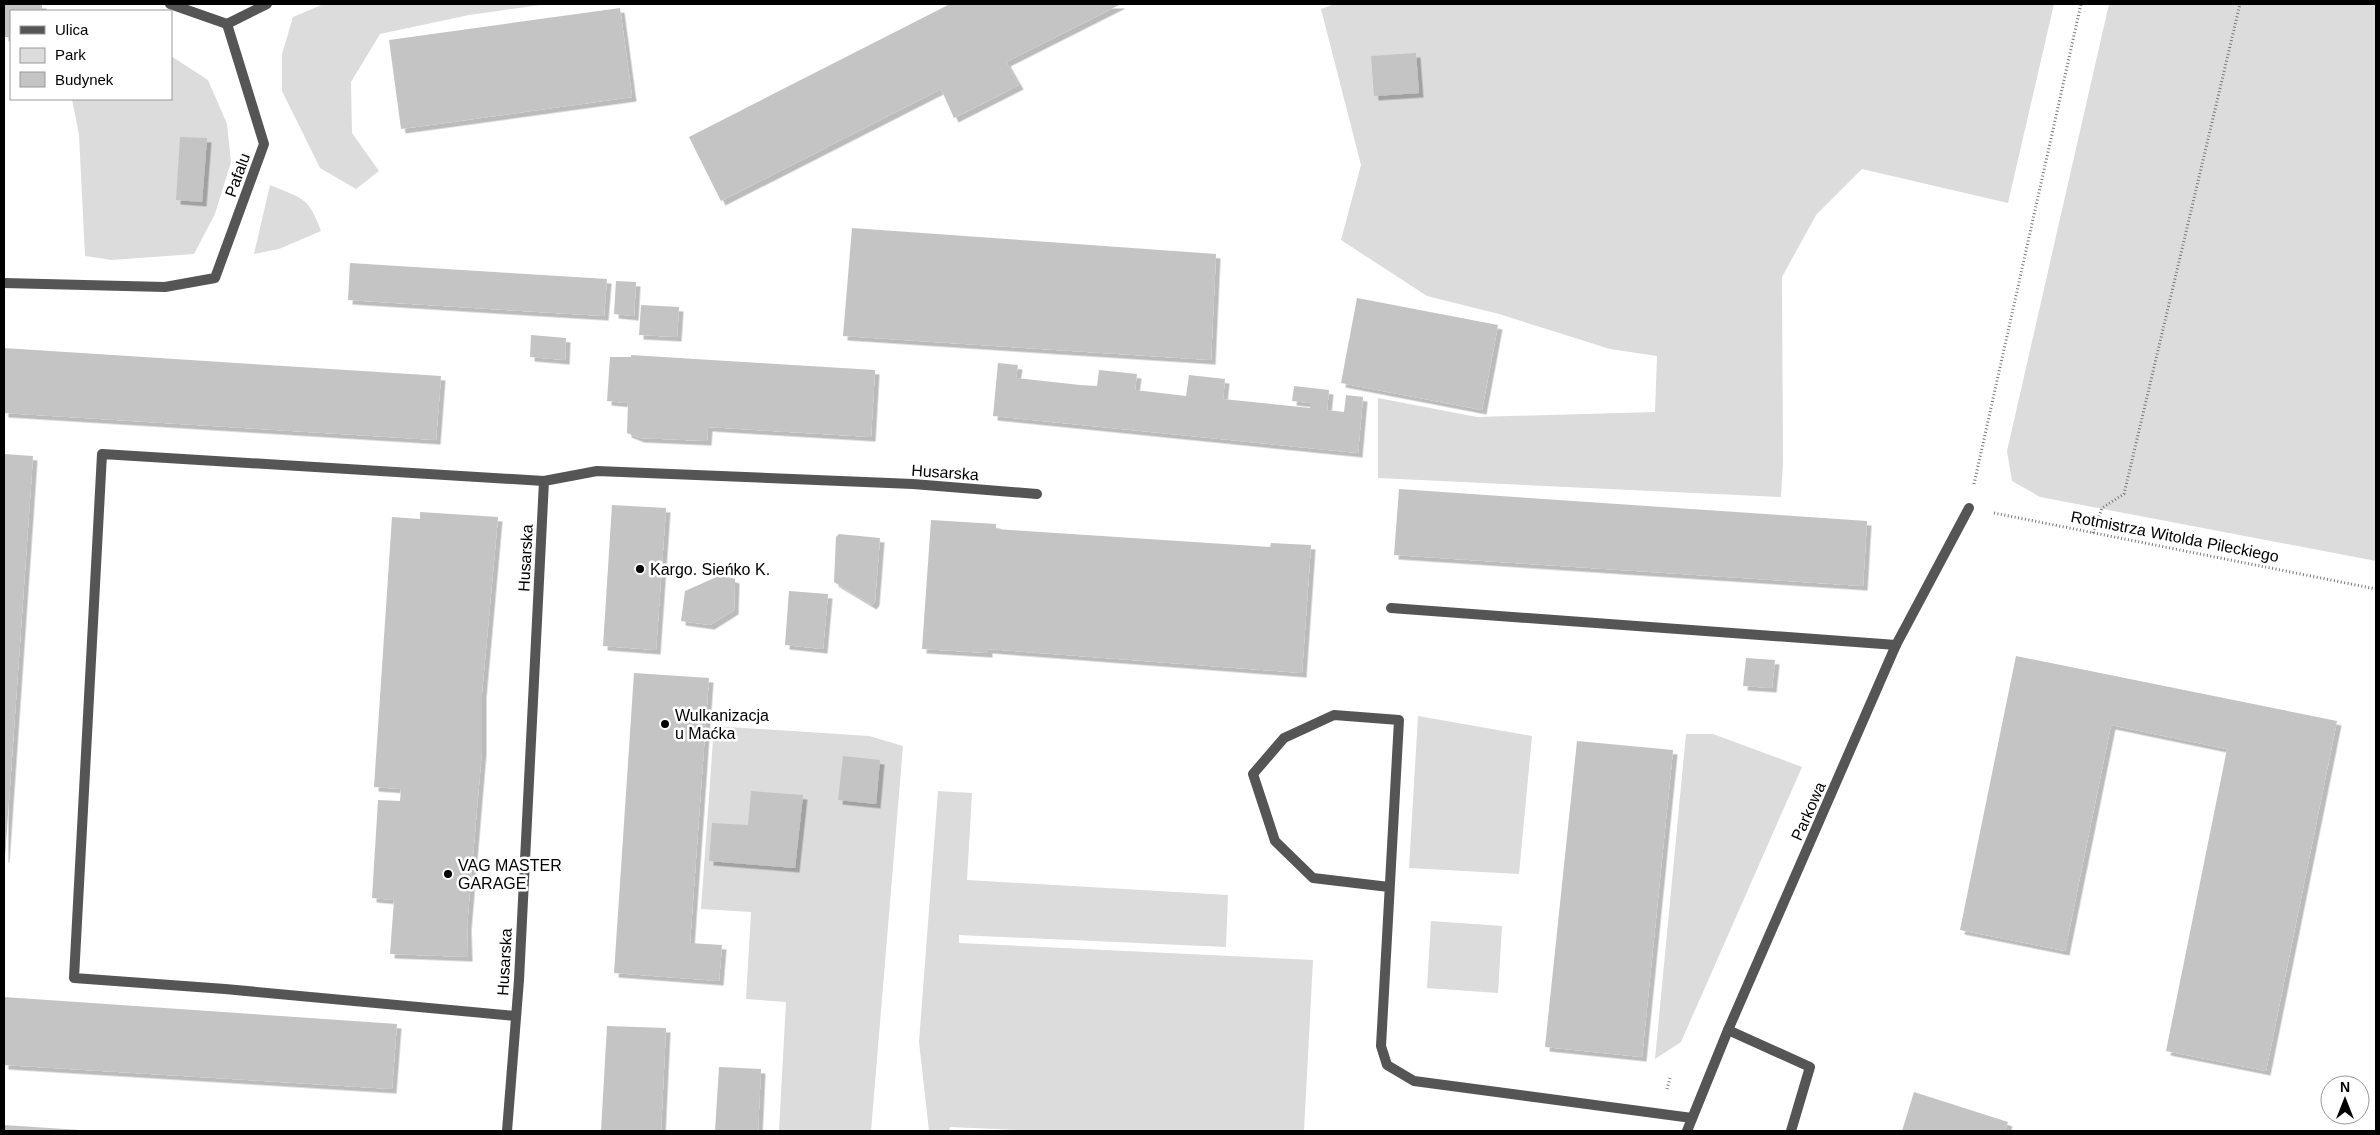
<svg xmlns="http://www.w3.org/2000/svg" width="2380" height="1135" viewBox="0 0 2380 1135" font-family="Helvetica,sans-serif">
  <defs>
    <filter id="shadow"><feDropShadow dx="4.5" dy="4.5" stdDeviation="0" flood-color="#0004"/></filter>
  </defs>
  <rect width="100%" height="100%" fill="#fff"/>
  <g fill="#dcdcdc">
    <polygon points="324,4 548,4 469,15 380,34 351,82 352,133 379,171 356,189 320,168 282,91 282,54 293,17"/>
    <polygon points="1335,4 2054,4 2008,203 1862,169 1816,215 1782,277 1783,464 1781,497 1378,478 1378,398 1477,417 1655,412 1657,356 1610,349 1499,314 1427,296 1341,240 1361,165 1321,9"/>
    <polygon points="2109,4 2376,4 2376,561 2040,497 2012,481 2007,451"/>
    <polygon points="171,56 208,80 227,124 231,162 215,214 194,254 112,260 85,256 79,135 72,99 171,99"/>
    <path d="M270,185C303,199 308,196 321,231L279,249L254,254Z"/>
    <polygon points="1418,716 1532,736 1519,874 1409,868"/>
    <polygon points="714,726 869,736 903,746 871,1131 779,1131 786,1002 746,999 751,912 701,909"/>
    <polygon points="1686,734 1713,734 1802,767 1681,1042 1655,1059"/>
    <polygon points="938,791 972,793 967,880 1228,895 1226,947 959,935 959,943 1313,960 1304,1131 1038,1131 950,1127 949,1131 929,1131 919,1042"/>
    <polygon points="1431,921 1502,926 1498,993 1427,988"/>
  </g>
  <g fill="#c4c4c4" filter="url(#shadow)">
    <polygon points="4,4 42,4 42,11 11,11 11,37 4,37"/>
    <polygon points="950,4 1121,4 1006,62 1019,85 954,118 941,89 721,201 689,137"/>
    <polygon points="620,8 632,97 401,129 389,40"/>
    <polygon points="1416,53 1419,93 1374,96 1371,56"/>
    <polygon points="180,137 207,138 202,202 176,200"/>
    <polygon points="852,228 1216,254 1211,360 843,336"/>
    <polygon points="350,263 607,279 604,316 348,300"/>
    <polygon points="616,281 636,282 634,316 614,314"/>
    <polygon points="1357,298 1498,325 1482,410 1341,383"/>
    <polygon points="641,305 679,307 677,337 639,335"/>
    <polygon points="531,335 566,338 565,360 530,357"/>
    <polygon points="4,348 441,376 436,440 4,413"/>
    <polygon points="631,355 875,370 871,437 708,427 707,441 640,438 627,433 628,403 607,401 610,357 631,357"/>
    <polygon points="998,363 1018,365 1016,378 1080,385 1097,386 1099,370 1137,374 1135,390 1186,396 1189,375 1225,379 1223,399 1310,408 1310,403 1292,401 1294,386 1329,390 1327,410 1344,412 1346,395 1363,397 1358,453 993,416"/>
    <polygon points="4,454 33,456 5,858 4,858"/>
    <polygon points="1399,489 1867,521 1863,586 1394,555"/>
    <polygon points="612,505 666,508 656,650 603,646"/>
    <polygon points="420,512 498,517 482,693 482,750 467,926 468,957 390,954 394,900 372,898 378,800 400,801 401,789 374,787 392,517 420,519"/>
    <polygon points="931,520 996,524 996,529 1270,547 1271,543 1311,545 1302,673 988,649 988,653 922,649"/>
    <polygon points="839,534 880,538 875,601 872,605 834,582 836,537"/>
    <polygon points="721,575 735,579 734,610 710,625 681,621 685,591"/>
    <polygon points="789,591 828,594 823,649 785,645"/>
    <polygon points="2016,656 2337,721 2266,1071 2166,1051 2227,749 2111,725 2065,951 1960,930"/>
    <polygon points="1746,658 1775,660 1772,688 1743,686"/>
    <polygon points="634,673 709,678 690,943 722,945 719,981 614,973"/>
    <polygon points="1577,741 1673,750 1642,1057 1545,1047"/>
    <polygon points="843,756 880,760 876,804 838,800"/>
    <polygon points="751,791 803,795 795,868 709,861 712,823 748,825"/>
    <polygon points="4,997 397,1024 392,1089 4,1065"/>
    <polygon points="607,1026 666,1028 661,1131 601,1131"/>
    <polygon points="719,1067 761,1069 758,1131 715,1131"/>
    <polygon points="1914,1092 2008,1122 2005,1131 1902,1131"/>
    <polygon points="4,1125 80,1130 80,1131 4,1131"/>
  </g>
  <g fill="none" stroke-linecap="round" stroke-linejoin="round">
    <g stroke="#777" stroke-width="3" stroke-dasharray="1 2.5" stroke-linecap="butt">
      <polyline points="1974,484 2081,4"/>
      <polyline points="1994,513 2376,589"/>
      <polyline points="2093,533 2102,508 2124,494 2240,4"/>
      <polyline points="1667,1089 1670,1078"/>
    </g>
    <g stroke="#555" stroke-width="10">
      <polyline points="227,24 267,4"/>
      <polyline points="4,283 165,287 215,278 264,144 227,24 170,4"/>
      <polyline points="1391,608 1896,645"/>
      <polyline points="516,1016 225,989 74,978 102,454 544,481"/>
    </g>
    <g stroke="#555" stroke-width="10">
      <polyline points="1389,887 1313,878 1275,841 1253,774 1284,738 1334,715 1399,720 1381,1046 1387,1065 1414,1081 1692,1118"/>
      <polyline points="1728,1030 1810,1067 1791,1131"/>
      <polyline points="507,1131 519,980 544,481 597,471 913,484 1037,494"/>
      <polyline points="1687,1131 1728,1030 1896,645 1969,508"/>
    </g>
  </g>
  <g fill="#000" stroke="#fff" stroke-width="2">
    <circle cx="640" cy="569" r="5"/>
    <circle cx="665" cy="724" r="5"/>
    <circle cx="448" cy="874" r="5"/>
  </g>
  <g text-anchor="middle" stroke-width="5" stroke-linejoin="round" paint-order="stroke">
    <g font-size="16" fill="#000" stroke="#fff">
      <text transform="translate(237 175) rotate(-70)" y="6">Pafalu</text>
      <text transform="translate(945 472) rotate(4)" y="6">Husarska</text>
      <text transform="translate(2175 536) rotate(11)" y="6">Rotmistrza Witolda Pileckiego</text>
      <text transform="translate(525 558) rotate(-87)" y="6">Husarska</text>
      <text transform="translate(1808 811) rotate(-66)" y="6">Parkowa</text>
      <text transform="translate(504 962) rotate(-87)" y="6">Husarska</text>
    </g>
    <g font-size="16" fill="#000" stroke="#fff" text-anchor="start">
      <text x="650" y="575">Kargo. Sieńko K.</text>
      <text x="675" y="721">Wulkanizacja<tspan x="675" dy="18">u Maćka</tspan></text>
      <text x="458" y="871">VAG MASTER<tspan x="458" dy="18">GARAGE</tspan></text>
    </g>
  </g>
  <rect width="2380" height="1135" fill="none" stroke="#000000" stroke-width="10"/>
  <rect x="10" y="10" width="162" height="90" fill="#ffffff" stroke="#999999"/>
  <rect x="20" y="26" width="25" height="8" fill="#555555" stroke="#999999"/>
  <text x="55" y="35" font-size="15" fill="#000000">Ulica</text>
  <rect x="20" y="48" width="25" height="15" fill="#dcdcdc" stroke="#999999"/>
  <text x="55" y="60" font-size="15" fill="#000000">Park</text>
  <rect x="20" y="72" width="25" height="15" fill="#c4c4c4" stroke="#999999"/>
  <text x="55" y="85" font-size="15" fill="#000000">Budynek</text>
  <g transform="translate(2345 1100)"><circle r="24" fill="#ffffff" stroke="#999999"/>
  <path d="M0-4L9 19L0 12L-9 19Z" fill="#000000"/>
  <text y="-8" font-size="14" font-weight="bold" text-anchor="middle" fill="#000000">N</text>
  </g>
</svg>
